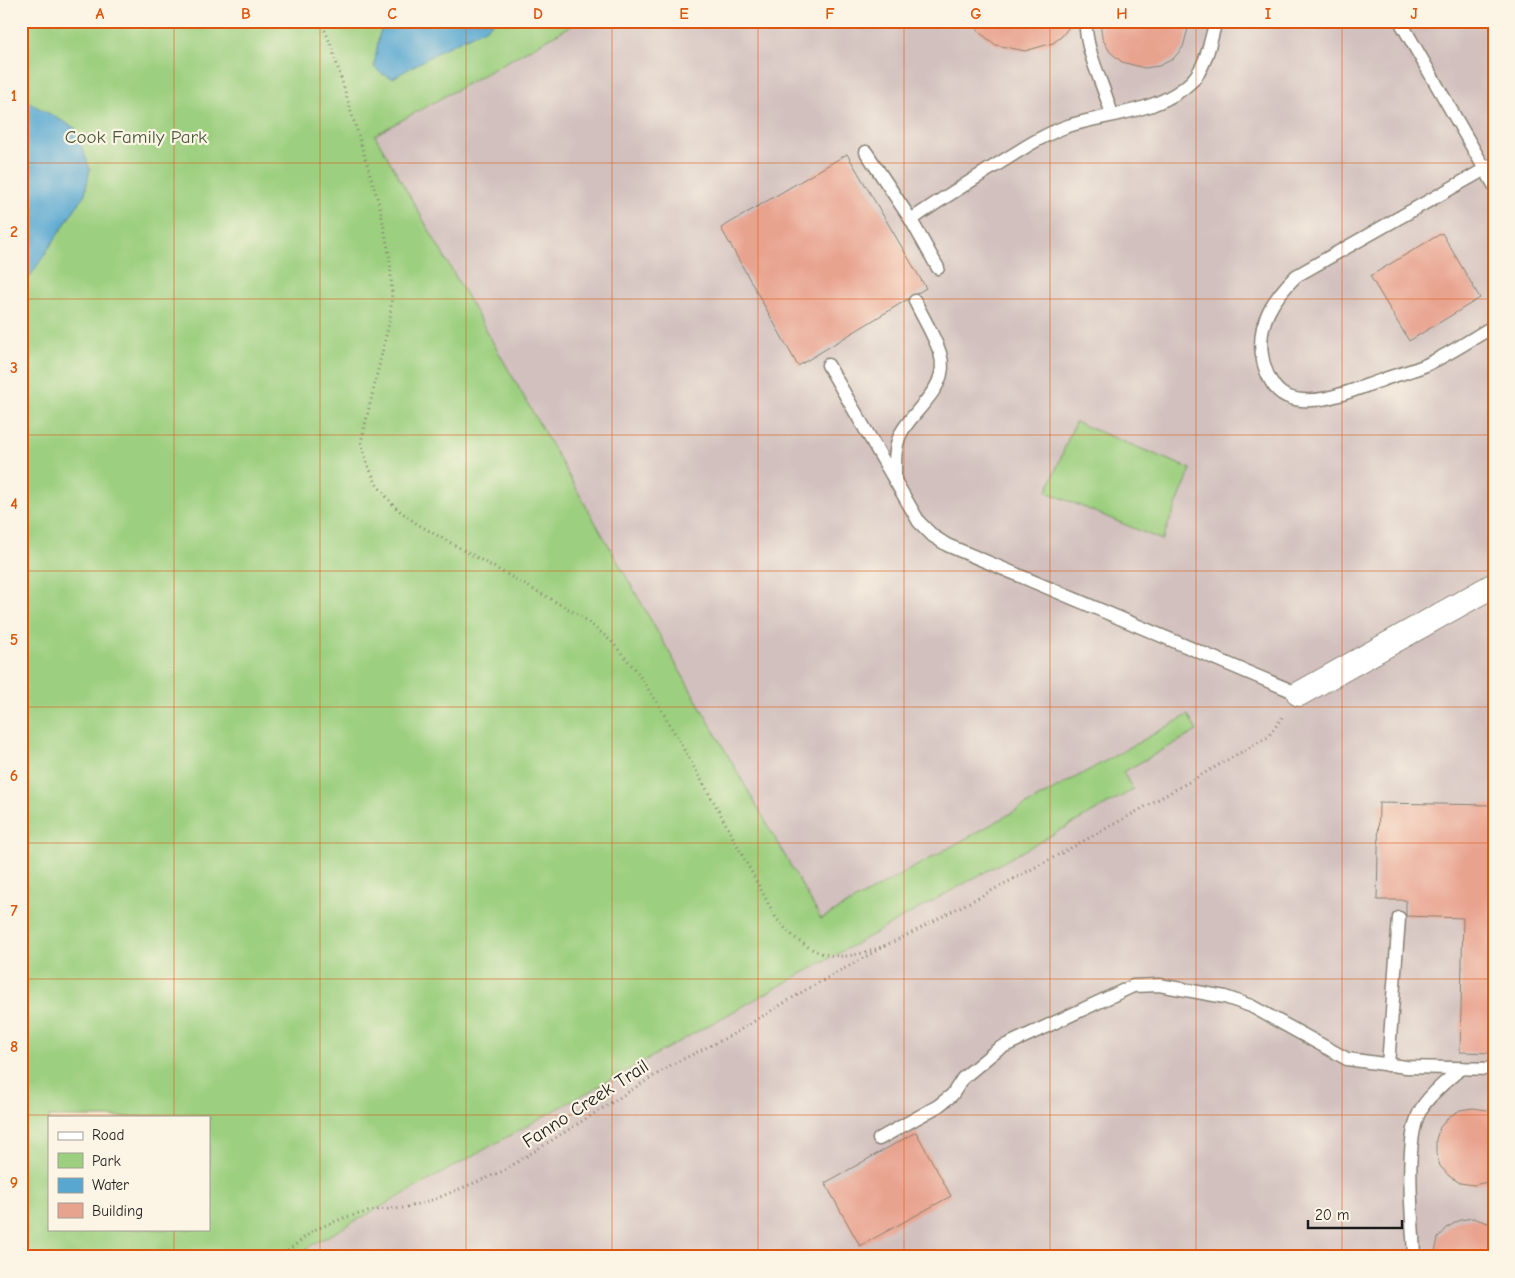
<svg xmlns="http://www.w3.org/2000/svg" width="1515" height="1278" viewBox="0 0 1515 1278" font-family="'Comic Neue',sans-serif">
  <rect width="100%" height="100%" fill="#fcf5e5"/>
  <filter id="ink" filterUnits="userSpaceOnUse"><feTurbulence type="fractalNoise" baseFrequency=".02" numOctaves="2"/><feDisplacementMap in="SourceGraphic" scale="10" xChannelSelector="R" yChannelSelector="G"/><feConvolveMatrix kernelMatrix="1 2 1 2 8 2 1 2 1" color-interpolation-filters="sRGB"/></filter>
  <filter id="wash" filterUnits="userSpaceOnUse"><feTurbulence type="fractalNoise" baseFrequency=".0096" numOctaves="4" result="noise"/><feDisplacementMap in="SourceGraphic" scale="20" xChannelSelector="R" yChannelSelector="G"/><feGaussianBlur stdDeviation="1.12" result="paint"/><feColorMatrix in="noise" values="0 0 0 0 0 0 0 0 0 0 0 0 0 0 0 0 0 1.4 0 .05"/><feComposite in="paint" operator="in"/></filter>
  <g filter="url(#wash)">
    <rect width="100%" height="100%" fill="#f2e4c7"/>
    <polygon fill="#d1c0bd" points="580,21 1494,21 1494,1257 312,1257 307,1249 1133,790 1122,772 1188,715 821,919 375,135"/>
    <g fill="#9ccf7f" stroke="#5c764e" fill-rule="evenodd">
      <path d="M21,21H580L375,135L821,919L1188,715L1197,731L1123,772L1133,790L307,1248L312,1257H21ZM49,1117H209V1229H49Z"/>
      <polygon points="1075,422 1191,469 1162,540 1047,492"/>
    </g>
    <g fill="#57a7d1" stroke="#3a6276">
      <polygon points="386,21 495,21 485,29 445,48 393,78 382,74 374,67 379,35"/>
      <polygon points="21,98 75,128 90,169 85,194 21,290"/>
    </g>
    <g id="blocks">
      <g fill="#e8a38f">
        <polygon points="972,21 1074,21 1061,37 1053,43 1025,51 996,45 980,33"/>
        <polygon points="1100,21 1189,21 1189,25 1183,47 1173,59 1159,66 1144,68 1122,62 1110,52 1102,38"/>
        <polygon points="847,154 926,288 798,366 721,228"/>
        <polygon points="1442,233 1480,298 1409,341 1370,276"/>
        <polygon points="1379,803 1494,805 1494,1053 1460,1052 1463,918 1406,916 1406,900 1377,900"/>
        <polygon points="1473,1108 1487,1110 1494,1114 1494,1179 1487,1182 1474,1185 1460,1183 1449,1176 1440,1166 1436,1153 1436,1139 1440,1127 1449,1117 1460,1110"/>
        <polygon points="916,1132 951,1196 860,1246 825,1183"/>
        <polygon points="1473,1218 1494,1225 1494,1257 1434,1257 1438,1238 1448,1227 1460,1220"/>
      </g>
    </g>
  </g>
  <g filter="url(#ink)">
    <use href="#blocks" fill-opacity="0" stroke="#878072" stroke-width="1"/>
    <g fill="none" stroke-linecap="round" stroke-linejoin="round">
      <g stroke="#878072" stroke-width="15">
        <g id="service">
          <polyline points="1400,21 1494,185"/>
          <path d="M1086,30C1089,59 1104,86 1112,115"/>
          <polyline points="866,152 911,220"/>
          <path d="M1494,164L1296,276C1274,298 1257,322 1262,355C1264,369 1272,390 1286,396C1314,409 1355,389 1382,380C1397,374 1414,371 1428,364C1451,353 1472,339 1494,326"/>
          <path d="M938,268L911,220C936,202 962,187 988,170C1014,155 1039,136 1068,126C1108,113 1160,113 1192,81C1207,65 1210,41 1216,21"/>
          <polyline points="828,365 919,522 933,536 947,545 1299,694"/>
          <path d="M895,479C895,464 894,447 901,433C915,407 951,387 940,353C934,335 923,318 915,301"/>
          <polyline points="1388,1065 1399,918"/>
          <polyline points="879,1139 938,1106 952,1095 963,1078 998,1049 1133,986 1159,985 1225,997 1251,1006 1347,1059 1406,1067 1494,1069"/>
          <path d="M1414,1257C1413,1219 1402,1136 1423,1106C1433,1091 1448,1080 1461,1068"/>
        </g>
      </g>
      <g stroke="#878072" stroke-width="26">
        <polyline id="minor" points="1299,694 1494,585"/>
      </g>
      <g stroke="#878072" stroke-width="3" stroke-dasharray="1 4" stroke-linecap="butt">
        <path d="M321,21L331,45L380,207L390,259L392,293L390,319L361,442L367,463L377,485L395,507L417,524L581,616L611,641L635,669L658,704L715,804L776,918C792,937 809,953 835,956C874,959 926,924 960,907C1065,853 1166,795 1268,737L1283,716"/>
        <polyline points="280,1257 314,1230 346,1217 376,1210 404,1208 435,1199 503,1171 671,1065 730,1036 802,992 885,946"/>
      </g>
      <use href="#service" stroke="#fff" stroke-width="12"/>
      <use href="#minor" stroke="#fff" stroke-width="24"/>
    </g>
  </g>
  <path fill="none" stroke="#de560d" stroke-width="1" stroke-opacity="0.55" d="M174,21V1117M320,21V1257M466,21V1257M612,21V1257M758,21V1257M904,21V1257M1050,21V1257M1196,21V1257M1342,21V1257M21,163H1494M21,299H1494M21,435H1494M21,571H1494M21,707H1494M21,843H1494M21,979H1494M21,1115H1494M174,1229V1257"/>
  <g text-anchor="middle" stroke-width="4.5" stroke-linejoin="round" paint-order="stroke">
    <g font-size="19" fill="#495b3f" stroke="#fcf5e5">
      <text x="136" y="143">Cook Family Park</text>
    </g>
    <g font-size="19" fill="#1c1c1c" stroke="#fcf5e5">
      <text transform="translate(585 1103) rotate(-33)" y="7">Fanno Creek Trail</text>
    </g>
  </g>
  <rect width="1515" height="1278" fill="none" stroke="#fcf5e5" stroke-width="55"/>
  <rect x="48" y="1116" width="162" height="115" fill="#fcf5e5" stroke="#a29e95"/>
  <rect x="58" y="1132" width="25" height="8" fill="#ffffff" stroke="#a29e95"/>
  <text x="92" y="1140" font-size="15" fill="#1c1c1c">Road</text>
  <rect x="58" y="1153" width="25" height="15" fill="#9ccf7f" stroke="#a29e95"/>
  <text x="92" y="1166" font-size="15" fill="#1c1c1c">Park</text>
  <rect x="58" y="1178" width="25" height="15" fill="#57a7d1" stroke="#a29e95"/>
  <text x="92" y="1190" font-size="15" fill="#1c1c1c">Water</text>
  <rect x="58" y="1203" width="25" height="15" fill="#e8a38f" stroke="#a29e95"/>
  <text x="92" y="1216" font-size="15" fill="#1c1c1c">Building</text>
  <path d="M1308 1220v8h94v-8" fill="none" stroke="#1c1c1c" stroke-width="2.5"/>
  <text x="1315" y="1220" font-size="15" fill="#1c1c1c" stroke="#fcf5e5" stroke-width="4" paint-order="stroke">20 m</text>
  <rect x="28" y="28" width="1460" height="1222" fill="none" stroke="#de560d" stroke-width="2"/>
  <g font-size="16" text-anchor="middle" font-weight="bold" fill="#de560d">
    <text x="100" y="19">A</text>
    <text x="246" y="19">B</text>
    <text x="392" y="19">C</text>
    <text x="538" y="19">D</text>
    <text x="684" y="19">E</text>
    <text x="830" y="19">F</text>
    <text x="976" y="19">G</text>
    <text x="1122" y="19">H</text>
    <text x="1268" y="19">I</text>
    <text x="1414" y="19">J</text>
    <text x="14" y="101">1</text>
    <text x="14" y="237">2</text>
    <text x="14" y="373">3</text>
    <text x="14" y="509">4</text>
    <text x="14" y="645">5</text>
    <text x="14" y="781">6</text>
    <text x="14" y="916">7</text>
    <text x="14" y="1052">8</text>
    <text x="14" y="1188">9</text>
  </g>
</svg>
